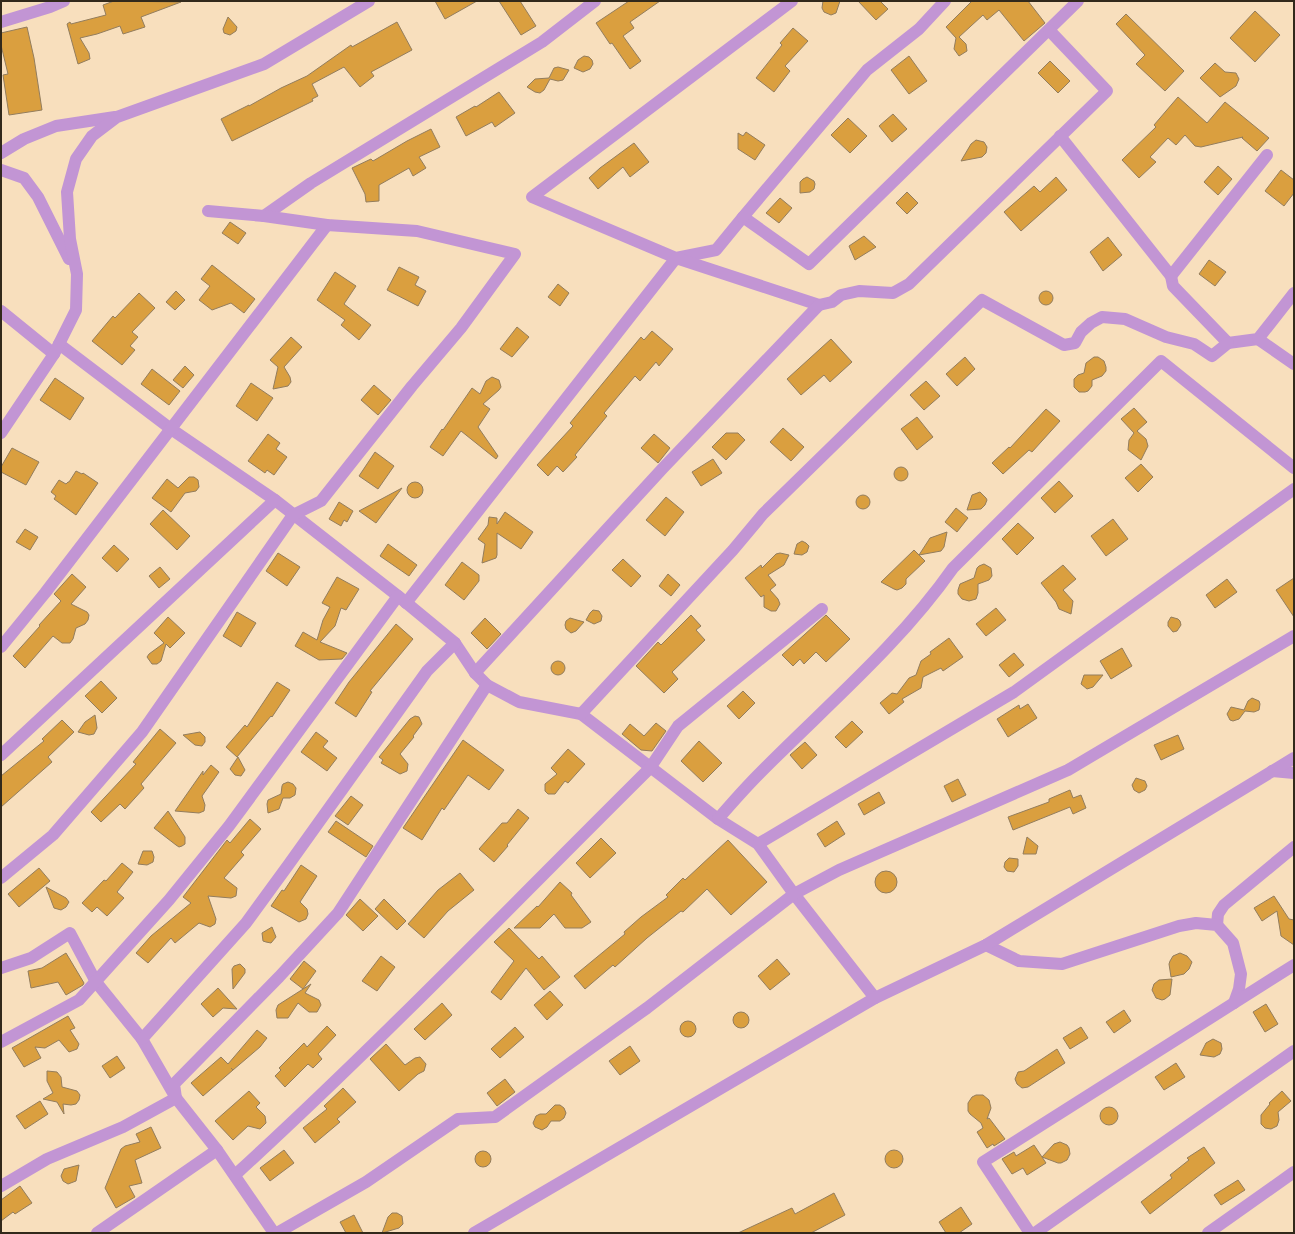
<svg xmlns="http://www.w3.org/2000/svg" width="1295" height="1234" viewBox="0 0 1295 1234" font-family="Commissioner,sans-serif">
  <rect width="100%" height="100%" fill="#f8dfbd"/>
  <g fill="#da9f3f" stroke="#937d5d">
    <polygon points="114,1 181,2 141,17 145,27 123,34 120,26 97,34 80,38 89,53 90,59 78,64 67,24 70,22 71,24 106,15 103,5"/>
    <polygon points="435,1 477,1 445,19"/>
    <polygon points="499,1 520,1 536,26 521,35"/>
    <polygon points="629,1 660,1 630,22 634,28 623,36 641,61 630,69 612,43 610,44 596,23"/>
    <polygon points="823,1 840,1 836,13 831,15 824,12 822,8"/>
    <polygon points="858,1 880,1 888,9 876,20"/>
    <polygon points="972,1 1028,1 1045,23 1024,41 999,10 987,20 983,15 959,37 966,44 967,51 959,56 954,49 956,38 946,27"/>
    <polygon points="1255,11 1280,35 1255,62 1230,38"/>
    <polygon points="1126,14 1184,71 1165,91 1136,64 1145,55 1116,24"/>
    <polygon points="228,17 237,27 236,31 230,35 224,33 223,29"/>
    <polygon points="397,22 412,50 371,72 374,76 360,87 344,67 312,84 318,96 312,99 313,101 232,141 221,119 249,105 249,106 281,88 307,76 351,45 352,47"/>
    <polygon points="27,27 34,58 42,110 9,115 3,75 8,74 1,45 1,33"/>
    <polygon points="793,28 808,41 785,66 790,71 774,92 756,78 782,45 780,43"/>
    <polygon points="584,56 589,57 592,60 593,64 590,69 583,72 574,68 578,60"/>
    <polygon points="909,56 927,81 909,94 891,70"/>
    <polygon points="1050,61 1070,81 1058,93 1038,73"/>
    <polygon points="1215,63 1225,72 1236,73 1239,79 1236,86 1220,97 1200,78"/>
    <polygon points="558,67 569,70 563,80 558,81 550,79 544,90 540,93 535,92 527,87 535,79 549,78 554,68"/>
    <polygon points="499,92 515,113 495,127 492,122 466,136 456,117 475,106 476,107"/>
    <polygon points="1178,97 1207,123 1225,102 1269,138 1257,151 1242,138 1243,137 1201,147 1195,146 1185,135 1176,145 1168,138 1150,157 1156,162 1139,178 1122,160 1156,127 1154,125"/>
    <polygon points="893,114 907,129 892,142 879,126"/>
    <polygon points="848,118 867,136 850,153 831,135"/>
    <polygon points="431,129 440,147 419,157 426,168 413,176 409,168 379,185 379,201 366,202 365,194 352,168 371,159 373,161 407,141"/>
    <polygon points="746,132 765,145 755,160 738,149 738,133 743,136"/>
    <polygon points="976,140 984,142 987,147 986,153 982,157 961,161 971,144"/>
    <polygon points="634,143 649,162 630,177 623,167 598,189 589,178 600,168"/>
    <polygon points="1218,166 1232,179 1218,195 1204,182"/>
    <polygon points="1281,170 1294,180 1294,193 1284,206 1265,191"/>
    <polygon points="807,177 814,181 815,184 814,189 810,192 800,193 800,182 803,179"/>
    <polygon points="1056,177 1067,190 1021,231 1004,212 1034,186 1040,192"/>
    <polygon points="907,192 918,203 907,214 896,203"/>
    <polygon points="780,198 792,208 779,223 766,213"/>
    <polygon points="230,222 246,233 238,244 222,233"/>
    <polygon points="864,236 876,247 855,260 849,246"/>
    <polygon points="1108,237 1122,255 1103,271 1090,252"/>
    <polygon points="1209,260 1226,272 1215,286 1199,274"/>
    <polygon points="212,265 255,299 244,313 231,303 212,310 199,300 210,286 201,279"/>
    <polygon points="399,267 419,277 415,285 426,291 418,306 387,290"/>
    <polygon points="335,272 356,286 344,304 371,325 359,340 341,325 345,320 317,300"/>
    <polygon points="558,284 569,293 560,306 548,297"/>
    <circle cx="1046" cy="298" r="7"/>
    <polygon points="176,291 185,300 175,310 166,302"/>
    <polygon points="139,293 155,308 132,332 138,337 130,346 135,350 122,365 92,341 113,316 115,318"/>
    <polygon points="517,327 529,337 512,357 500,349"/>
    <polygon points="652,331 673,349 659,366 656,362 640,381 635,376 604,413 607,416 575,455 577,457 563,472 557,466 548,476 537,465 573,426 570,423 641,337 644,340"/>
    <polygon points="291,337 302,347 284,367 290,377 291,382 288,386 273,389 278,367 270,360"/>
    <polygon points="831,339 852,362 830,382 824,375 801,395 787,379"/>
    <polygon points="965,357 975,369 957,386 946,374"/>
    <polygon points="1094,357 1098,357 1104,361 1106,367 1106,371 1102,376 1092,380 1092,386 1088,391 1085,392 1079,392 1074,387 1074,379 1078,375 1084,373 1086,363"/>
    <polygon points="185,366 194,375 183,388 173,380"/>
    <polygon points="152,369 180,391 169,405 141,384"/>
    <polygon points="492,377 499,380 501,387 499,390 483,404 490,409 478,427 498,456 496,459 461,431 443,456 430,447 442,429 443,430 472,388 480,394 486,381"/>
    <polygon points="55,378 84,398 70,420 40,400"/>
    <polygon points="926,381 940,396 924,410 910,395"/>
    <polygon points="251,383 273,398 257,421 236,406"/>
    <polygon points="374,385 391,400 378,415 361,400"/>
    <polygon points="1134,408 1147,422 1137,431 1146,439 1148,446 1141,460 1128,450 1129,440 1134,433 1121,419"/>
    <polygon points="1046,409 1060,421 1032,452 1029,450 1003,474 992,463 1009,447 1010,448"/>
    <polygon points="917,417 933,437 917,450 901,429"/>
    <polygon points="783,428 804,447 791,461 770,442"/>
    <polygon points="726,433 738,433 745,440 726,460 712,447"/>
    <polygon points="268,434 280,443 276,449 287,457 274,475 267,470 265,473 248,461"/>
    <polygon points="654,434 670,448 658,463 641,448"/>
    <polygon points="12,448 39,462 26,485 1,472 1,467"/>
    <polygon points="375,452 394,466 378,489 359,476"/>
    <polygon points="713,459 722,473 701,486 692,472"/>
    <polygon points="1141,464 1153,477 1138,492 1125,478"/>
    <circle cx="901" cy="474" r="7"/>
    <polygon points="76,471 82,474 83,473 98,483 76,515 54,499 56,496 51,492 59,480 66,484 68,482 69,482"/>
    <polygon points="189,477 194,477 198,480 199,487 196,491 185,493 171,512 152,498 167,479 178,488"/>
    <polygon points="1059,481 1073,496 1055,513 1041,498"/>
    <circle cx="415" cy="490" r="8"/>
    <polygon points="402,488 376,523 359,511"/>
    <polygon points="980,492 986,498 987,500 985,505 981,509 967,510 972,495"/>
    <circle cx="863" cy="502" r="7"/>
    <polygon points="666,497 684,512 665,536 646,520"/>
    <polygon points="339,502 353,511 347,522 344,520 341,526 329,519"/>
    <polygon points="956,508 968,518 957,532 945,522"/>
    <polygon points="163,510 190,536 177,550 150,524"/>
    <polygon points="505,512 533,532 521,549 497,533 497,555 496,558 482,563 485,544 478,539 488,525 489,517 497,518 497,524"/>
    <polygon points="1113,519 1128,539 1106,556 1091,536"/>
    <polygon points="1018,523 1034,538 1017,555 1002,539"/>
    <polygon points="25,529 38,537 30,550 16,542"/>
    <polygon points="947,532 944,547 941,551 919,555 930,538"/>
    <polygon points="802,541 806,543 809,546 807,552 802,555 794,554 797,544"/>
    <polygon points="388,544 417,565 409,576 380,556"/>
    <polygon points="114,545 129,559 117,572 102,558"/>
    <polygon points="914,550 925,561 906,579 906,584 902,588 897,590 894,589 881,582"/>
    <polygon points="278,553 300,567 287,586 266,571"/>
    <polygon points="780,553 789,555 784,565 768,575 776,585 770,590 778,599 780,604 776,611 771,611 764,607 764,595 761,597 745,578 761,565 762,568 776,554"/>
    <polygon points="623,559 641,576 631,587 612,570"/>
    <polygon points="462,562 479,575 479,581 464,600 445,585"/>
    <polygon points="984,564 991,568 992,576 989,580 978,584 978,593 976,599 969,601 962,599 958,594 958,590 960,584 974,578 977,568 979,566"/>
    <polygon points="1063,565 1076,579 1063,590 1073,601 1071,614 1059,609 1056,602 1041,583"/>
    <polygon points="160,567 170,579 159,588 149,576"/>
    <polygon points="72,574 86,587 71,604 87,612 89,615 88,620 85,624 76,628 73,639 70,643 62,643 53,636 25,668 13,656 40,626 39,625 61,601 54,594"/>
    <polygon points="668,574 680,585 671,596 659,586"/>
    <polygon points="337,577 359,589 346,610 341,608 335,626 320,642 347,653 342,659 319,660 295,646 303,632 317,640 323,620 330,607 322,603"/>
    <polygon points="1294,578 1294,617 1276,590"/>
    <polygon points="1227,579 1237,592 1215,608 1206,595"/>
    <polygon points="996,608 1006,620 986,636 976,624"/>
    <polygon points="593,610 599,611 602,616 601,621 594,624 586,620 590,613"/>
    <polygon points="237,612 256,623 241,647 223,636"/>
    <polygon points="691,615 701,626 696,630 705,640 672,672 678,679 664,693 636,666 658,642 661,645"/>
    <polygon points="826,615 850,639 826,662 816,652 804,664 800,659 793,666 782,655"/>
    <polygon points="168,617 185,633 170,648 166,644 161,661 157,664 152,664 147,657 149,654 164,643 154,633"/>
    <polygon points="1171,617 1178,619 1180,621 1181,625 1177,631 1173,632 1168,626 1168,622"/>
    <polygon points="485,618 501,634 487,649 471,633"/>
    <polygon points="570,618 584,622 576,631 571,633 566,629 565,625 566,621"/>
    <polygon points="396,624 413,639 370,691 372,692 356,717 335,703 349,682"/>
    <polygon points="949,638 963,657 943,671 941,668 923,677 921,688 902,699 904,702 889,714 880,703 892,693 897,694 909,678 916,675 921,661 931,654 930,652"/>
    <polygon points="1122,648 1132,666 1111,679 1100,661"/>
    <polygon points="1014,653 1024,665 1009,677 999,665"/>
    <circle cx="558" cy="668" r="7"/>
    <polygon points="1084,675 1103,675 1093,687 1087,689 1081,684"/>
    <polygon points="101,681 117,698 102,713 85,696"/>
    <polygon points="277,682 290,690 272,717 271,716 237,757 226,747 245,725 247,727"/>
    <polygon points="743,691 755,703 739,719 727,706"/>
    <polygon points="1252,698 1259,701 1260,704 1259,710 1254,712 1245,711 1239,719 1233,721 1230,720 1227,714 1231,707 1244,710 1248,701"/>
    <polygon points="1028,704 1037,718 1008,737 997,719 1019,705 1020,709"/>
    <polygon points="95,715 97,728 94,734 89,735 78,732 85,722"/>
    <polygon points="415,716 419,717 422,724 413,736 414,737 400,754 408,764 407,771 400,774 381,763 383,760 379,757 410,719"/>
    <polygon points="62,720 74,732 48,757 52,762 1,807 1,776 44,741 42,739"/>
    <polygon points="852,721 863,732 846,748 835,737"/>
    <polygon points="656,723 666,731 652,751 641,750 622,734 630,724 644,736"/>
    <polygon points="160,729 176,743 141,784 144,788 125,809 120,804 101,822 91,812 136,764 133,762"/>
    <polygon points="200,732 205,737 205,742 202,746 195,745 183,735"/>
    <polygon points="316,732 328,741 323,747 337,758 327,771 301,752"/>
    <polygon points="1178,735 1184,749 1161,760 1154,745"/>
    <polygon points="463,740 504,770 489,790 468,775 444,810 442,808 422,840 403,828"/>
    <polygon points="699,741 722,763 703,782 681,761"/>
    <polygon points="805,742 817,755 802,769 790,755"/>
    <polygon points="568,749 585,764 568,783 565,781 555,794 548,794 545,791 545,784 557,774 551,768"/>
    <polygon points="238,757 245,770 241,776 235,775 230,769"/>
    <polygon points="211,765 219,772 202,796 205,805 204,811 199,813 175,811 203,771 203,775"/>
    <polygon points="1136,778 1145,781 1147,786 1145,790 1139,793 1134,790 1132,785"/>
    <polygon points="958,779 966,795 952,802 944,786"/>
    <polygon points="288,782 293,784 296,788 295,795 290,798 283,798 279,809 268,813 267,804 268,800 281,794 282,786 283,784"/>
    <polygon points="1070,790 1073,798 1081,795 1086,808 1073,814 1070,807 1013,830 1008,817 1049,802 1049,799"/>
    <polygon points="879,792 885,803 864,815 858,804"/>
    <polygon points="351,796 363,805 348,825 335,816"/>
    <polygon points="518,809 529,818 507,845 508,846 494,862 479,849 502,823 507,823"/>
    <polygon points="168,811 185,837 185,844 182,846 179,847 176,845 154,828"/>
    <polygon points="250,819 261,829 241,852 244,855 224,878 237,888 236,896 231,898 208,896 216,919 215,924 210,927 199,923 175,943 171,938 148,963 136,953 151,936 191,903 183,897 227,840 230,843"/>
    <polygon points="336,821 373,846 366,857 328,832"/>
    <polygon points="837,821 845,834 825,847 817,834"/>
    <polygon points="1027,837 1038,846 1036,854 1023,854"/>
    <polygon points="601,838 616,853 590,878 576,863"/>
    <polygon points="728,840 767,882 731,915 707,889 683,912 681,911 647,938 615,967 613,965 585,989 574,976 625,934 624,932 641,917 668,897 666,895 683,878 685,880"/>
    <polygon points="143,851 152,851 154,857 153,862 147,865 138,864"/>
    <polygon points="1009,858 1018,859 1018,866 1014,872 1007,871 1004,867 1005,862"/>
    <polygon points="122,863 133,872 117,892 124,898 107,916 97,907 92,912 82,903 104,880 106,881"/>
    <polygon points="301,865 317,876 300,902 307,909 308,914 306,919 299,922 271,906 282,890 284,891"/>
    <polygon points="39,868 50,881 19,907 8,894"/>
    <circle cx="886" cy="882" r="11"/>
    <polygon points="460,873 474,890 448,911 424,938 408,924 438,890"/>
    <polygon points="560,882 572,893 571,895 591,922 582,928 565,928 554,914 540,928 514,928 537,906 538,907"/>
    <polygon points="46,887 66,898 69,902 66,907 61,910 54,908"/>
    <polygon points="1274,896 1289,919 1294,920 1294,945 1281,936 1277,911 1262,921 1254,908"/>
    <polygon points="360,899 378,916 363,931 346,915"/>
    <polygon points="384,899 406,921 397,930 375,909"/>
    <polygon points="272,927 276,937 271,943 266,942 263,941 262,933"/>
    <polygon points="509,928 539,959 542,956 560,977 544,990 526,968 501,1000 491,992 514,961 494,942"/>
    <polygon points="66,953 84,983 83,985 66,995 58,982 31,988 28,971 42,968"/>
    <polygon points="1180,953 1187,956 1192,962 1189,969 1184,974 1171,977 1169,964 1170,961 1173,956"/>
    <polygon points="381,956 395,967 377,991 362,981"/>
    <polygon points="777,959 790,974 770,990 758,976"/>
    <polygon points="304,961 316,971 303,989 290,979"/>
    <polygon points="240,964 245,969 245,973 233,989 232,969 234,966"/>
    <polygon points="1172,979 1170,995 1165,999 1162,1000 1156,998 1152,990 1154,984 1159,980"/>
    <polygon points="311,984 305,993 319,1000 321,1005 317,1012 309,1012 298,1003 288,1018 277,1018 276,1010 278,1005"/>
    <polygon points="218,988 237,1009 223,1008 213,1017 201,1004"/>
    <polygon points="550,991 563,1005 547,1020 534,1005"/>
    <polygon points="442,1003 452,1015 425,1040 414,1029"/>
    <polygon points="1266,1004 1278,1024 1265,1032 1253,1012"/>
    <polygon points="1124,1010 1131,1021 1114,1033 1106,1022"/>
    <circle cx="741" cy="1020" r="8"/>
    <polygon points="68,1016 75,1028 70,1030 79,1044 77,1049 69,1052 59,1040 45,1048 35,1047 41,1058 24,1067 12,1048"/>
    <circle cx="688" cy="1029" r="8"/>
    <polygon points="327,1026 336,1035 318,1054 322,1059 313,1068 308,1064 285,1087 275,1076 281,1070 279,1068 304,1043 307,1047"/>
    <polygon points="515,1027 524,1037 500,1058 491,1049"/>
    <polygon points="1081,1027 1088,1038 1070,1049 1063,1038"/>
    <polygon points="257,1030 267,1038 260,1047 233,1070 231,1068 233,1070 203,1096 191,1083 221,1057 228,1064"/>
    <polygon points="1213,1039 1221,1043 1222,1049 1220,1054 1214,1057 1200,1055 1206,1043"/>
    <polygon points="386,1044 405,1065 415,1058 420,1057 426,1064 424,1071 418,1074 399,1091 370,1059"/>
    <polygon points="630,1046 640,1061 620,1075 609,1061"/>
    <polygon points="1057,1049 1065,1063 1028,1087 1022,1088 1017,1084 1015,1079 1018,1072 1024,1071"/>
    <polygon points="117,1056 125,1068 110,1078 102,1066"/>
    <polygon points="1176,1063 1185,1077 1164,1090 1155,1077"/>
    <polygon points="47,1071 57,1072 61,1077 62,1087 77,1091 80,1095 79,1100 76,1104 71,1105 63,1104 64,1114 57,1102 43,1099 53,1093 47,1081"/>
    <polygon points="505,1079 515,1092 497,1106 487,1093"/>
    <polygon points="343,1088 356,1102 337,1119 340,1122 315,1143 303,1128 327,1109 324,1106"/>
    <polygon points="249,1091 260,1103 256,1107 265,1116 266,1123 260,1129 248,1126 233,1140 215,1121"/>
    <polygon points="1282,1091 1291,1101 1278,1112 1279,1120 1277,1126 1271,1129 1265,1128 1261,1124 1261,1115 1270,1104 1269,1103"/>
    <polygon points="976,1095 983,1095 989,1100 991,1108 987,1119 989,1118 1005,1139 994,1146 993,1144 987,1148 977,1132 983,1128 981,1123 970,1114 968,1111 968,1103 972,1097"/>
    <polygon points="40,1101 48,1114 25,1129 16,1116"/>
    <polygon points="555,1105 560,1105 564,1108 566,1113 564,1118 560,1121 551,1121 547,1127 542,1130 535,1127 533,1123 536,1116 540,1114 546,1114"/>
    <circle cx="1109" cy="1116" r="9"/>
    <polygon points="151,1127 161,1148 135,1160 142,1183 129,1186 135,1197 116,1208 105,1188 121,1149 125,1146 140,1142 136,1134"/>
    <polygon points="1060,1142 1067,1145 1069,1148 1070,1154 1067,1160 1061,1163 1058,1163 1042,1157 1054,1144"/>
    <polygon points="1034,1145 1046,1163 1027,1175 1023,1168 1012,1174 1002,1159 1014,1152 1016,1156"/>
    <polygon points="1204,1147 1215,1163 1150,1214 1141,1202 1172,1178 1170,1175 1189,1160 1187,1158"/>
    <polygon points="284,1150 294,1163 270,1181 260,1168"/>
    <circle cx="894" cy="1159" r="9"/>
    <circle cx="483" cy="1159" r="8"/>
    <polygon points="79,1165 76,1181 68,1184 63,1181 61,1176 64,1169"/>
    <polygon points="1238,1180 1245,1190 1221,1205 1214,1195"/>
    <polygon points="20,1186 32,1203 15,1214 13,1212 1,1221 1,1200"/>
    <polygon points="834,1193 845,1215 811,1233 738,1233 792,1208 795,1214"/>
    <polygon points="961,1207 972,1224 959,1233 946,1233 939,1222"/>
    <polygon points="392,1213 397,1213 402,1216 403,1224 399,1228 382,1233 388,1217"/>
    <polygon points="354,1215 363,1233 346,1233 340,1222"/>
  </g>
  <g fill="none" stroke-linecap="round" stroke-linejoin="round">
    <g stroke="#c295d4" stroke-width="12">
      <polyline points="792,1 532,197 676,258 716,250 743,217 809,264 1078,1"/>
      <polyline points="1,22 50,7 64,1"/>
      <polyline points="1060,136 1171,276 1173,286 1228,343 1258,339 1294,293"/>
      <polyline points="1,153 24,139 56,126 115,117"/>
      <polyline points="1,170 24,178 38,197 69,259"/>
      <polyline points="264,216 311,183 542,42 595,1"/>
      <polyline points="743,217 867,70 919,29 945,1"/>
      <polyline points="1171,276 1267,155"/>
      <polyline points="1,311 54,354"/>
      <polyline points="1258,339 1294,364"/>
      <polyline points="59,344 171,429 275,500 398,596 455,643 475,673 487,685 519,702 581,714 718,819 758,844 794,894 875,998"/>
      <polyline points="1,433 54,354 76,310 77,274 70,239 67,192 76,159 92,136 117,117 264,64 369,1"/>
      <polyline points="406,603 676,258 819,305 832,302 841,295 859,291 893,293 909,284 1107,91 1049,30"/>
      <polyline points="1,647 45,593 327,225"/>
      <polyline points="475,673 663,468 819,305"/>
      <polyline points="581,714 733,550 763,514 982,300 1064,345 1075,343 1081,332 1091,323 1102,317 1125,319 1166,337 1194,344 1212,356 1228,343"/>
      <polyline points="1,755 275,500"/>
      <polyline points="1272,771 1294,773"/>
      <path d="M718,819C731,804 744,789 759,774C825,707 899,645 953,568L1161,361L1294,468"/>
      <polyline points="758,844 1014,692 1294,489"/>
      <polyline points="1,878 53,835 142,732 293,515 321,501 412,386 461,328 515,254 417,231 327,225 264,216 208,211"/>
      <polyline points="1217,925 1218,914 1224,905 1294,847"/>
      <polyline points="986,945 1019,961 1062,964 1179,926 1196,923 1217,925 1233,943 1241,974 1239,989 1234,1003"/>
      <polyline points="1,968 31,958 70,933 96,982 142,1039 176,1098 217,1150 274,1233"/>
      <polyline points="142,1039 246,923 289,864 427,671 455,643"/>
      <polyline points="1,1042 79,1000 169,900 229,826 398,596"/>
      <path d="M235,1175C378,1044 513,904 650,768L678,726L822,609"/>
      <polyline points="1,1186 47,1159 123,1127 176,1098 174,1084 279,977 338,913 487,685"/>
      <polyline points="97,1233 217,1150"/>
      <polyline points="277,1233 366,1182 458,1119 495,1117 647,1008 794,894 839,870 1068,770 1294,636"/>
      <polyline points="474,1233 875,998 986,945 1294,758"/>
      <polyline points="1030,1233 983,1162 1294,965"/>
      <polyline points="1035,1233 1294,1051"/>
      <polyline points="1208,1233 1294,1172"/>
    </g>
  </g>
  <rect width="1295" height="1234" fill="none" stroke="#32291b" stroke-width="4"/>
</svg>
